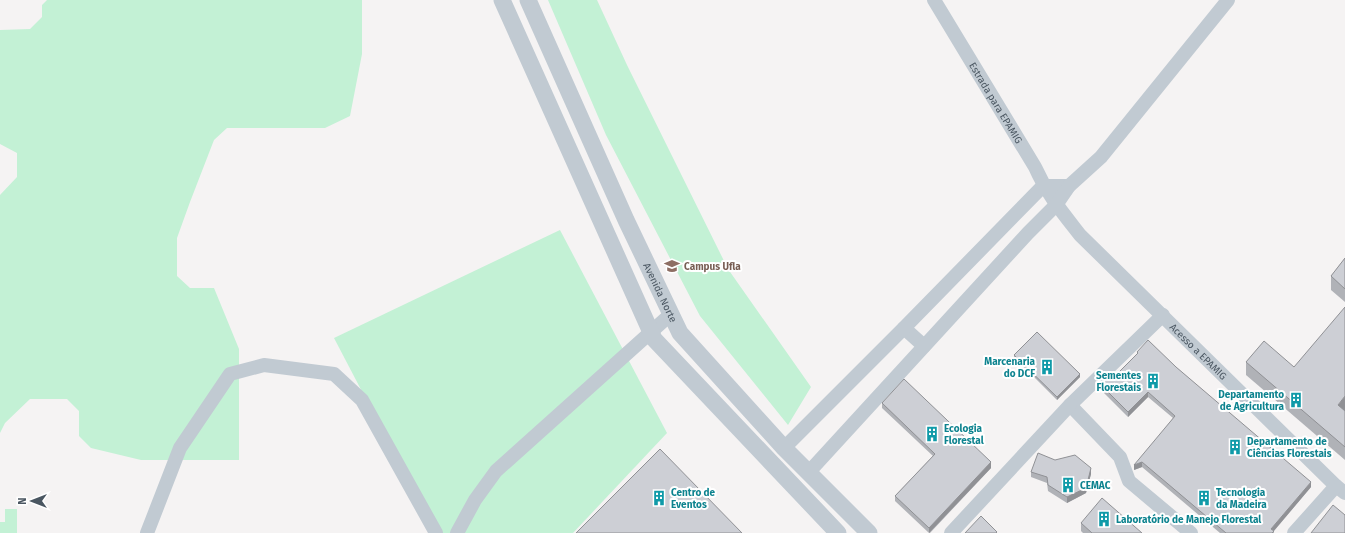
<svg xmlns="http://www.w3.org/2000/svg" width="1345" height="533" viewBox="0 0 1345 533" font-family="'Fira Sans',sans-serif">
  <rect width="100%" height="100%" fill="#f5f3f3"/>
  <g fill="#c3f1d5">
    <polygon points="47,0 362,0 362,54 350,116 325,128 227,128 214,140 190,202 177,238 177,276 190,288 214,288 239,349 239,460 141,460 91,448 79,436 79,411 67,399 30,399 5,423 0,433 0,195 17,177 17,153 0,144 0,30 30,29 42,17 42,5"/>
    <polygon points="548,0 597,0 627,65 728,269 811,387 788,425 700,316 606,135"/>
    <polygon points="560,230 667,433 573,533 436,533 334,338"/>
    <polygon points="5,509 17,509 17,533 0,533 0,522 5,522"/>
  </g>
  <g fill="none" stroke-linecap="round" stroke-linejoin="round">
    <g stroke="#c1cad2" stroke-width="14">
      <path id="s1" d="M934,0L1035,167C1047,194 1062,212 1080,235L1336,486L1345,493"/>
      <polyline points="1163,315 1070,405 1120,457 1129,481 1191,533"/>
      <polyline points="904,328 924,346"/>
      <polyline points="784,448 904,328 1043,186 1069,186"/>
      <polyline points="808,473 1028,233 1056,205 1069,186 1101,157 1228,0"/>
      <polyline points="147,533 180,448 230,374 264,365 334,374 362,400 436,533"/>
      <polyline points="457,533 475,500 496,471 671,314"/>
      <polyline points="951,533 1070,405"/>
      <polyline points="1294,533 1336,486"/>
    </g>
    <g stroke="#c1cad2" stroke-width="17">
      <polyline points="502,0 654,339 838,533"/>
      <path id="s2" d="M528,0L626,220L680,333L784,448L869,533"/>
    </g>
  </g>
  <g fill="#b0b2b7">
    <polygon points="1345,258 1345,302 1331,290 1331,276"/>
    <polygon points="1137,352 1176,367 1311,487 1274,531 1274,533 1220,533 1142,467 1134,470 1173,418 1148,397 1128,417 1100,389 1100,384 1114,377 1137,354"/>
    <polygon points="1014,355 1080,377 1057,400 1014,357"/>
    <polygon points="1246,362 1294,367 1345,411 1345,460 1246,375"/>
    <polygon points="882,403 991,468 930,533 929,533 895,501 895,496 933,456 882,408"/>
    <polygon points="1055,460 1091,474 1086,493 1067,503 1048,491 1047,483 1031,477 1031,472"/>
    <polygon points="1081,523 1142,533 1083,533 1081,531"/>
  </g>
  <g fill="#909195">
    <polygon points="1080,374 1080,377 1057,400 1057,397"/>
    <polygon points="1148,392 1148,397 1128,417 1128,412"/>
    <polygon points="1345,396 1345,410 1338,418 1338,405"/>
    <polygon points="991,462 991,468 929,533 929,528"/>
    <polygon points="1142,462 1142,467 1134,470 1134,465"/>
    <polygon points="1091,468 1091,474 1086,493 1067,503 1067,497"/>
    <polygon points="1311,482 1311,487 1272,533 1271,529"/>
  </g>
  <g fill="#cdcfd5" stroke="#909195">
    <polygon points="1345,258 1345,289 1331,276"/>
    <polygon points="1345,307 1345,396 1338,405 1345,411 1345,447 1246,362 1264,341 1294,367"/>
    <polygon points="1037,332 1080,374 1057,397 1014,355"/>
    <polygon points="1148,340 1176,367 1311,482 1271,529 1274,531 1272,533 1226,533 1142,462 1134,465 1175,416 1148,392 1128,412 1100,384 1109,375 1114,377 1138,353 1137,352"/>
    <polygon points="904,379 991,462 929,528 895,496 935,454 882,403"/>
    <polygon points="660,449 742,533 576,533"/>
    <polygon points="1038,453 1055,460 1075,455 1091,468 1086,488 1067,497 1048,485 1047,477 1031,472"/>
    <polygon points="1102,498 1142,533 1092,533 1081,523"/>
    <polygon points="1333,505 1345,515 1345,533 1311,533"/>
    <polygon points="981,516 997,532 996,533 965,533"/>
  </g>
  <defs>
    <g id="university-bare" transform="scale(1.2)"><path d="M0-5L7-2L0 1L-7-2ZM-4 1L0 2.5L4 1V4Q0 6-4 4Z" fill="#8d6e63" stroke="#fff" stroke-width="2.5" paint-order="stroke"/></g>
    <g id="building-bare" transform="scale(1.2)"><path d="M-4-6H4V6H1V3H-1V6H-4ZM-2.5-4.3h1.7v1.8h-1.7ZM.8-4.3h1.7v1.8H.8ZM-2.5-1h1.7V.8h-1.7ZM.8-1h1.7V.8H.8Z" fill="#0f9aa8" stroke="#fff" stroke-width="2.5" paint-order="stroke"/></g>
  </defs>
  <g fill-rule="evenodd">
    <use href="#university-bare" x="672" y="266"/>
    <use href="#building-bare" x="1047" y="367"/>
    <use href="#building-bare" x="1153" y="381"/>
    <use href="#building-bare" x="1296" y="400"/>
    <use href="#building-bare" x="932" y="434"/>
    <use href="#building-bare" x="1235" y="447"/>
    <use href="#building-bare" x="1068" y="485"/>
    <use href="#building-bare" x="659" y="498"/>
    <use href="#building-bare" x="1204" y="498"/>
    <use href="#building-bare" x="1104" y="519"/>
  </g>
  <g text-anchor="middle" stroke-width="4" stroke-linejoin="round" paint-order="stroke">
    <g font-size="10" fill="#4a5661" stroke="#fff">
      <text dy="4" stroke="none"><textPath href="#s1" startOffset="120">Estrada para EPAMIG</textPath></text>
      <text dy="4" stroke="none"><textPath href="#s2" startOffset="321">Avenida Norte</textPath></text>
      <text dy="4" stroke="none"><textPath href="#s1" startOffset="443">Acesso a EPAMIG</textPath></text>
    </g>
    <g font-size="10" font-weight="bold" fill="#785e54" stroke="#fff" text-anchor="start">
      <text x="684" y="270">Campus Ufla</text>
    </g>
    <g font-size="10" font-weight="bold" fill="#0d838f" stroke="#fff" text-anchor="start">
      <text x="1035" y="365" text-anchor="end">Marcenaria<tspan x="1035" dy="12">do DCF</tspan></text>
      <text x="1141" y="379" text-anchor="end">Sementes<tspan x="1141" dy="12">Florestais</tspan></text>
      <text x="1284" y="398" text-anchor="end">Departamento<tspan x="1284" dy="12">de Agricultura</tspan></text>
      <text x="944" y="432">Ecologia<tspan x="944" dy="12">Florestal</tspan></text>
      <text x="1247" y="445">Departamento de<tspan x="1247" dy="12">Ciências Florestais</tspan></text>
      <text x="1080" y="489">CEMAC</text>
      <text x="671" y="496">Centro de<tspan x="671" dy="12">Eventos</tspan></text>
      <text x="1216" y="496">Tecnologia<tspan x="1216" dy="12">da Madeira</tspan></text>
      <text x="1116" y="523">Laboratório de Manejo Florestal</text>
    </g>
  </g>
  <g transform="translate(32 501) rotate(270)" stroke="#ffffff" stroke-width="3" paint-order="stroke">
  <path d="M0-3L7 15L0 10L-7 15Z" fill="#4a5661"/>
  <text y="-6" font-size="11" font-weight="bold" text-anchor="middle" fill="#4a5661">N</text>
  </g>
</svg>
